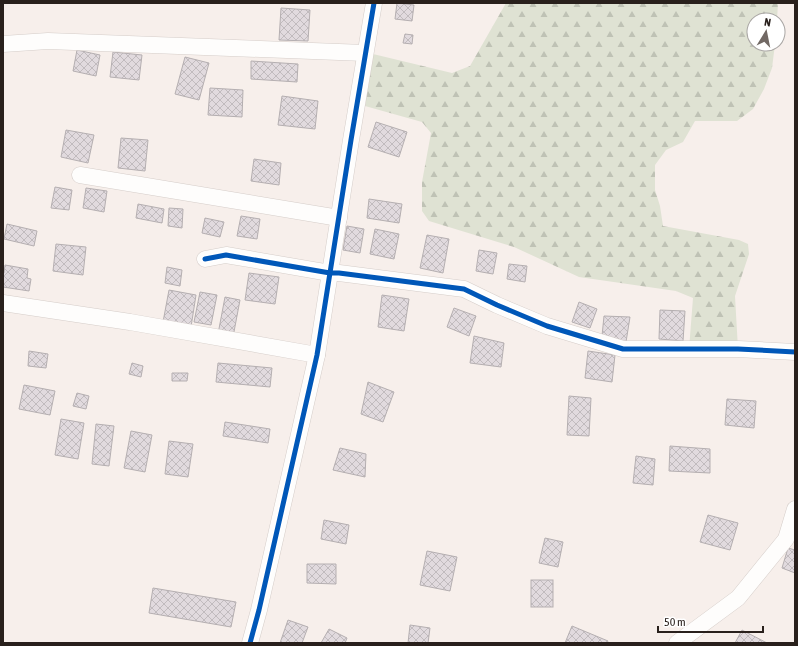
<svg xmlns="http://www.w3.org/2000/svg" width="798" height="646" viewBox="0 0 798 646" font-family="'Asap Condensed',sans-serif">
  <defs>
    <pattern id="forest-firs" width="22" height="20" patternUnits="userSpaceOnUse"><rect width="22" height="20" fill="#dfe2d3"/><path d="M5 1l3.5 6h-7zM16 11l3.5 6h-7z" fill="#bfc2b5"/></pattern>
    <pattern id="building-cross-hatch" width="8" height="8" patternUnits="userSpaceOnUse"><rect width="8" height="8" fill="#e1dade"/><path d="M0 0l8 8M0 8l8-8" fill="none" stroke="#c1bbbe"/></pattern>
  </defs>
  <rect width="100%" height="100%" fill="#f7efeb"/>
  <polygon fill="url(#forest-firs)" points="506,3 778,3 777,20 754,20 754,44 775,44 772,68 764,89 753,109 737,121 695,121 683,142 666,150 655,165 655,190 660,206 663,226 739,240 748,244 749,254 735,296 738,349 689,349 693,298 676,291 579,277 514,247 429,221 422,211 422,182 431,133 422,122 365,106 373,54 452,73 470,66"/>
  <g fill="url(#building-cross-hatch)" stroke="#b5afb1">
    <polygon points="397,3 414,5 412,21 395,19"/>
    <polygon points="281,8 310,10 308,41 279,40"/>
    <polygon points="405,34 413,35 412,44 403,43"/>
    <polygon points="77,50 100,55 96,76 73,71"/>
    <polygon points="113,52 142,55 139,80 110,77"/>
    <polygon points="185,57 209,63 199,100 175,94"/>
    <polygon points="251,61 298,64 297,82 251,79"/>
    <polygon points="210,88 243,90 242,117 208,115"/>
    <polygon points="282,96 318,101 315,129 278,125"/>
    <polygon points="376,122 407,132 399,157 368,147"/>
    <polygon points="66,130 94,135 88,163 61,157"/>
    <polygon points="121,138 148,140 145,171 118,168"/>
    <polygon points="254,159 281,163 279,185 251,181"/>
    <polygon points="55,187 72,190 69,210 51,208"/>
    <polygon points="86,188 107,191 104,212 83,208"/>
    <polygon points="369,199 402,204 399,223 367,218"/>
    <polygon points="138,204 164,209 162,223 136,218"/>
    <polygon points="169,208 183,209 182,228 168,226"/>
    <polygon points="241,216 260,219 257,239 237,236"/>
    <polygon points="205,218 224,222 220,237 202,233"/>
    <polygon points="7,224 37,231 34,246 4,239"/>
    <polygon points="347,226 364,229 360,253 343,250"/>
    <polygon points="375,229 399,234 394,259 370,254"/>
    <polygon points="427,235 449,239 443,273 420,268"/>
    <polygon points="56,244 86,247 83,275 53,271"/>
    <polygon points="479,250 497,253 493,274 476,271"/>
    <polygon points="509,264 527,266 525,282 507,279"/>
    <polygon points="5,265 28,269 27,278 31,279 29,291 3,287 3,273 4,273"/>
    <polygon points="167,267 182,270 180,286 165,283"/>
    <polygon points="249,273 279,277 275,304 245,300"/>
    <polygon points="169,290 196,295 191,327 163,322"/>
    <polygon points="200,292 217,295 211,325 194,322"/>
    <polygon points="382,295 409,299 404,331 378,327"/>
    <polygon points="225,297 240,300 233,337 218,334"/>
    <polygon points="579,302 597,309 590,328 572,322"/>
    <polygon points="454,308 476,316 469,336 447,327"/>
    <polygon points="660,310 685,311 683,341 659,339"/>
    <polygon points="604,316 630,317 626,342 602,336"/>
    <polygon points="474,336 504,343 501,367 470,363"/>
    <polygon points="29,351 48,354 46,368 28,366"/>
    <polygon points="588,351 615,355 612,382 585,378"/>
    <polygon points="132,363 143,366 141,377 129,374"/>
    <polygon points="218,363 272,368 270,387 216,382"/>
    <polygon points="172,373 188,373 187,381 172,381"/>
    <polygon points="368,382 394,392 383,422 361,414"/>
    <polygon points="24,385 55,391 50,415 19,409"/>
    <polygon points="77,393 89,396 86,409 73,406"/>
    <polygon points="569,396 591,398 589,436 567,435"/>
    <polygon points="727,399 756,401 754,428 725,425"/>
    <polygon points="61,419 84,423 78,459 55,455"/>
    <polygon points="225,422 270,429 268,443 223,436"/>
    <polygon points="96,424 114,426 109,466 92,464"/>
    <polygon points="131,431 152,435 145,472 124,468"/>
    <polygon points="169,441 193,444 188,477 165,474"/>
    <polygon points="670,446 710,449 710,473 669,471"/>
    <polygon points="340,448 366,454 365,477 333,470"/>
    <polygon points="636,456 655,459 653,485 633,483"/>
    <polygon points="708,515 738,523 730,550 700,542"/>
    <polygon points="324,520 349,525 346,544 321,539"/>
    <polygon points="545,538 563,542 558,567 539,563"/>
    <polygon points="788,548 795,550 795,573 782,568"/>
    <polygon points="427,551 457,557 450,591 420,585"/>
    <polygon points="307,564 336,564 336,584 307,583"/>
    <rect x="531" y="580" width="22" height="27"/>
    <polygon points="153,588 236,602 231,627 149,613"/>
    <polygon points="288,620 308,627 302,643 280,643"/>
    <polygon points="410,625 430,628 428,643 408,643"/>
    <polygon points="572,626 608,641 607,643 565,643"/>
    <polygon points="329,629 347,638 345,643 321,643"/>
    <polygon points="742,630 767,643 735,643"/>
  </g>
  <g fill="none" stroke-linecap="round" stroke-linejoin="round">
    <g stroke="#d5cdc9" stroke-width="17">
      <g id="street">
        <polyline points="3,44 48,41 365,53"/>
        <polyline points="80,175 339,218"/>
        <polyline points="205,259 226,255 330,273 339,273 464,289 497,305 547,326 623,349 738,349 795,352"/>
        <polyline points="3,303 130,322 317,355"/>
        <polyline points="250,643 259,610 317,355 351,140 374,3"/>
        <polyline points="677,643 738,598 786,539 795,509"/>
      </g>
    </g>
    <use href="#street" stroke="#fefdfc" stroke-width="16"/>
    <g stroke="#fff" stroke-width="8">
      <g id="cycleway">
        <polyline points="205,259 226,255 330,273 339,273 464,289 497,305 547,326 623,349 738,349 795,352"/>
        <polyline points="250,643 259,610 317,355 351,140 374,3"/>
      </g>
    </g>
    <use href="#cycleway" stroke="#0057b8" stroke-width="5"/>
  </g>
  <rect width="798" height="646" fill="none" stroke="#29201c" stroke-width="8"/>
  <g transform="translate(766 32) rotate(10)"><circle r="19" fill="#ffffff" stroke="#a9a6a4"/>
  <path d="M0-3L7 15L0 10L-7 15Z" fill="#716864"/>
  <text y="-6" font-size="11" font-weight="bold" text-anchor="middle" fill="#29201c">N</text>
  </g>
  <path d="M658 626v6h105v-6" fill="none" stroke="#29201c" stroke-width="2"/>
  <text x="664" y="626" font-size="12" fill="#29201c" stroke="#ffffff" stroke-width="3" paint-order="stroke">50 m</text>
</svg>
